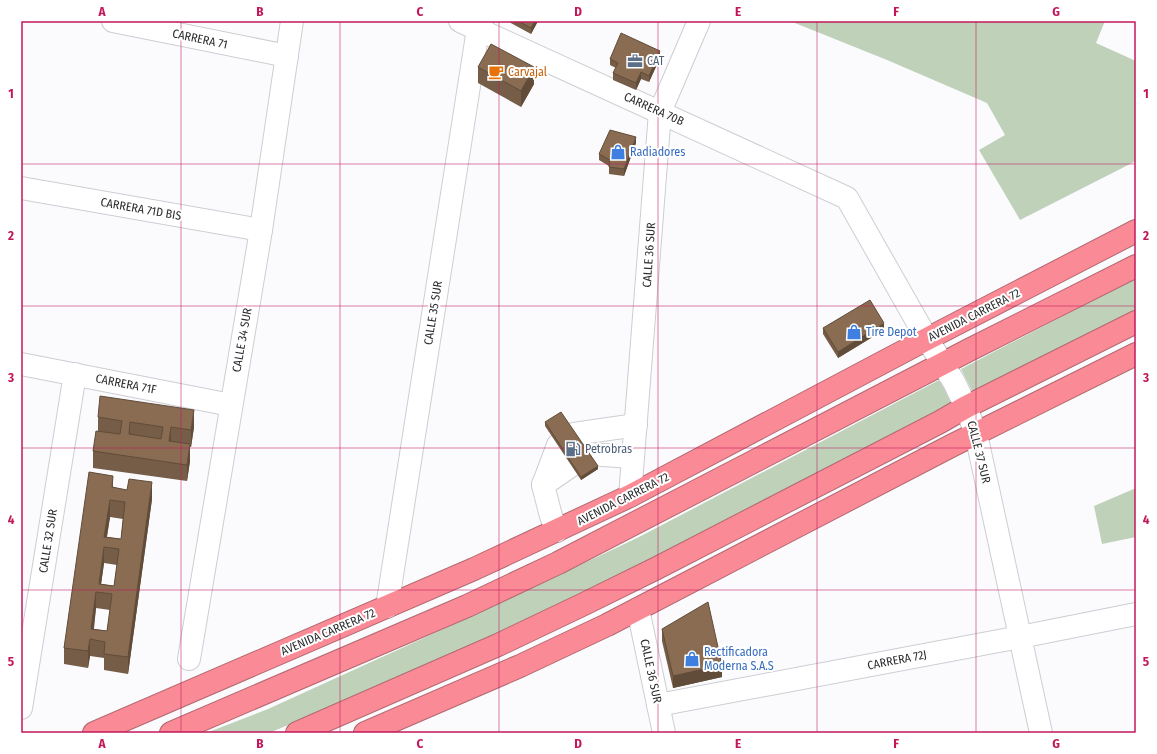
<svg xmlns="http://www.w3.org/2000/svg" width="1157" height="754" viewBox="0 0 1157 754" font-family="'Fira Sans Condensed',sans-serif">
  <rect width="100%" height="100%" fill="#fbfbfe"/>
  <g fill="#bfd2b9">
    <polygon points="790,21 1105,21 1096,43 1136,61 1136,161 1020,220 979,150 1005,135 987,103 887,60"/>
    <polygon points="1136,278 1136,312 974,395 961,369"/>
    <polygon points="941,379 954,406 475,647 269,733 206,733 268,709 494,606 639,537"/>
    <polygon points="1136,488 1136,537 1102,544 1094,506"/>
  </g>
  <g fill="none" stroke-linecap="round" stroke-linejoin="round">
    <g stroke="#cdced3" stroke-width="24">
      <g id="minor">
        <polyline points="113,21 287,56"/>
        <polyline points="460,21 847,198 927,339 954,382 966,407 976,434 1041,733"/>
        <polyline points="21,188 261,230"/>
        <polyline points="21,364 231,405"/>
        <polyline points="574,434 636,425"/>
        <polyline points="588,454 633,457"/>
        <polyline points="543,485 558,445"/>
        <polyline points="630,496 660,112 699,21"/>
        <polyline points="557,531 551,516 543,485 572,465"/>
        <polyline points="387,607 478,29 482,21"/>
        <polyline points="638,609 664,733"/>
        <polyline points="189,659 261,230 292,21"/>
        <polyline points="658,705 1020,637 1136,614"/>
        <polyline points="21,708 75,374"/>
      </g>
    </g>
    <g stroke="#b26971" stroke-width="24">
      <g id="highway">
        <polyline points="94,733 474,569 630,496 927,339 1136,231"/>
        <polyline points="171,733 467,606 558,563 969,350 1136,266"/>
        <polyline points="297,733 498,645 584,604 657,568 940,422 966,407 1136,322"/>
        <polyline points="365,733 520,666 607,625 951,446 1136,354"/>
      </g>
    </g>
    <use href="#minor" stroke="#fff" stroke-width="22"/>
    <use href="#highway" stroke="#fa8a95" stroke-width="22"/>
  </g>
  <g fill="#765d47" fill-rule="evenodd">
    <polygon points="509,21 538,21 531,34 509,22"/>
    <polygon points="660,58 649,82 641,79 636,90 613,80 613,73 616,68 610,65 610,59"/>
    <polygon points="478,67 534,84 521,107 478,83"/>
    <polygon points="636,143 624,176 609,174 609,166 599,160 599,154"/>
    <polygon points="823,328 884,330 838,358 823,334"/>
    <polygon points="98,417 194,427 191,447 190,447 190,461 187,481 93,468 93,451 98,431"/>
    <polygon points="545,422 598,469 581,480 545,426"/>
    <path d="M113,487L152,499L128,674L104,670V658L90,656L88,668L64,664V648ZM110,517L123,519L121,539L107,537ZM104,563L117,565L114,586L101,584ZM96,608L110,610L107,631L94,629Z"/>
    <polygon points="662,629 722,677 673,688 662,641"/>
  </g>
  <g fill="#604c39">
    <polygon points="535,21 538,21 531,34 531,28"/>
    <polygon points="660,51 660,58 649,82 649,76"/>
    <polygon points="534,67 534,84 521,107 521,91"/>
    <polygon points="641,72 641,79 636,90 636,83"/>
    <polygon points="636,137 636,143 624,176 624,169"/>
    <polygon points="884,323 884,330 838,358 838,352"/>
    <polygon points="194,410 194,427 191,447 191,430"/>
    <polygon points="130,422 130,439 129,434"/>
    <polygon points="171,427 171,444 169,441"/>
    <polygon points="190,444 190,461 187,481 187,465"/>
    <polygon points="598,466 598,469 581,480 581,477"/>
    <polygon points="113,476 113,493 112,487"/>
    <polygon points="152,482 152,499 128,674 128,657"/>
    <polygon points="110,500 110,517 105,547 104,537"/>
    <polygon points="104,547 104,563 100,592 99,584"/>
    <polygon points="96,592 96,608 92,640 91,629"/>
    <polygon points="90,639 90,656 88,668 88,651"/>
    <polygon points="722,665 722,677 673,688 673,676"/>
  </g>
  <g fill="#896c52" stroke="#604c39" fill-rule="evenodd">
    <polygon points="518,21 535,21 531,28"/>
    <polygon points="621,33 660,51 649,76 641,72 636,83 613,73 618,63 610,59"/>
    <polygon points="491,44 534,67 521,91 478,67"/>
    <polygon points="610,130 636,137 624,169 609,167 610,160 599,154"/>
    <polygon points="870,300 884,323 838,352 823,328"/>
    <path d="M100,396L194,410L191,430L171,427L169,441L190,444L187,465L93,451L96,431L120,434L122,421L98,417ZM130,422L163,427L161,439L129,434Z"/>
    <polygon points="561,412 598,466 581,477 545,422"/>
    <path d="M89,472L113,476L112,487L127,490L129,479L152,482L128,657L104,654L105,642L90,639L88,651L64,648ZM110,500L125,502L121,539L104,537ZM104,547L119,549L114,586L99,584ZM96,592L112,594L107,631L91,629Z"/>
    <polygon points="708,602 722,665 673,676 662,629"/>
  </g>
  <path fill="none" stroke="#c2185b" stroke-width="1" stroke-opacity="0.55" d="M181,21V733M340,21V733M499,21V733M658,21V733M817,21V733M976,21V733M21,164H1136M21,306H1136M21,448H1136M21,590H1136"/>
  <defs>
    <g id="office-bare" transform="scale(1.2)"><path d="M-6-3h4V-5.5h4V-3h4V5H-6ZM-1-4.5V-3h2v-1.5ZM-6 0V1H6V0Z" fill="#5c6f8a" stroke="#fff" stroke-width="2.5" paint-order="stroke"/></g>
    <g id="cafe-bare" transform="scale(1.2)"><path d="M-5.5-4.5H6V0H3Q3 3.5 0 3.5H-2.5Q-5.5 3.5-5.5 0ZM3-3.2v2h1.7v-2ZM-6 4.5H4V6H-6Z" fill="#e8710a" stroke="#fff" stroke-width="2.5" paint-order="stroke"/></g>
    <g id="shop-bare" transform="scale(1.2)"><path d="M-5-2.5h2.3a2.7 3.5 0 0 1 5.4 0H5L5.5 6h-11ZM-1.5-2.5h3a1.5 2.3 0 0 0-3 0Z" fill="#3f7fe0" stroke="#fff" stroke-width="2.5" paint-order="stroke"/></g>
    <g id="fuel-bare" transform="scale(1.2)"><path d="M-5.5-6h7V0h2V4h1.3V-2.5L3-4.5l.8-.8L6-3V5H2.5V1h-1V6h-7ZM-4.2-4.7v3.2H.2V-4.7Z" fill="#5c6f8a" stroke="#fff" stroke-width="2.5" paint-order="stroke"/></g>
  </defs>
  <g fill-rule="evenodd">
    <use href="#office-bare" x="635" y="61"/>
    <use href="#cafe-bare" x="496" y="72"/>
    <use href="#shop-bare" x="618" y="152"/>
    <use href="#shop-bare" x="854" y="332"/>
    <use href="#fuel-bare" x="573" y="449"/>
    <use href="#shop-bare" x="692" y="659"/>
  </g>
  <g text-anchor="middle" stroke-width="4" stroke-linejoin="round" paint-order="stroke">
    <g font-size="12" fill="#2b2c2e" stroke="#fff">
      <text transform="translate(200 39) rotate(12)" y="4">CARRERA 71</text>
      <text transform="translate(654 109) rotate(24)" y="4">CARRERA 70B</text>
      <text transform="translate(141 209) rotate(10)" y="4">CARRERA 71D BIS</text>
      <text transform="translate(649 255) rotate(-86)" y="4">CALLE 36 SUR</text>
      <text transform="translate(433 313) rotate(-81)" y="4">CALLE 35 SUR</text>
      <text transform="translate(974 315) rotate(-27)" y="4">AVENIDA CARRERA 72</text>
      <text transform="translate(242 340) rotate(-80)" y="4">CALLE 34 SUR</text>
      <text transform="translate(126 384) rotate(11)" y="4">CARRERA 71F</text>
      <text transform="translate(979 452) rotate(76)" y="4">CALLE 37 SUR</text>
      <text transform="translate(623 499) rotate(-27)" y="4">AVENIDA CARRERA 72</text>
      <text transform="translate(48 541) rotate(-81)" y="4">CALLE 32 SUR</text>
      <text transform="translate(328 632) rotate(-23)" y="4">AVENIDA CARRERA 72</text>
      <text transform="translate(897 660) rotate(-11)" y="4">CARRERA 72J</text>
      <text transform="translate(651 671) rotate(78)" y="4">CALLE 36 SUR</text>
    </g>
    <g font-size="12" fill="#4e5e75" stroke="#fff" text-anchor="start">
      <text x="647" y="65">CAT</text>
      <text x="585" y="453">Petrobras</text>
    </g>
    <g font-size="12" fill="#c56008" stroke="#fff" text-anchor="start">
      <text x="508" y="76">Carvajal</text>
    </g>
    <g font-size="12" fill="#366cbe" stroke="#fff" text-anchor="start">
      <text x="630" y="156">Radiadores</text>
      <text x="866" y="336">Tire Depot</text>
      <text x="704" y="656">Rectificadora<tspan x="704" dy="14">Moderna S.A.S</tspan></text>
    </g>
  </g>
  <rect width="1157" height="754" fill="none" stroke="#ffffff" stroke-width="44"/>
  <rect x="22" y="22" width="1113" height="710" fill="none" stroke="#c2185b" stroke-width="1.5"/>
  <g font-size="13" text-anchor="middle" font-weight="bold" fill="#c2185b">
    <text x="102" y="16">A</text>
    <text x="260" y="16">B</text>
    <text x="420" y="16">C</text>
    <text x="578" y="16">D</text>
    <text x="738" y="16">E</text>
    <text x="896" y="16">F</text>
    <text x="1056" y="16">G</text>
    <text x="11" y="98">1</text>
    <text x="1146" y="98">1</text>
    <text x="11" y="240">2</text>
    <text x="1146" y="240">2</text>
    <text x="11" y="382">3</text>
    <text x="1146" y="382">3</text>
    <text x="11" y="524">4</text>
    <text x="1146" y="524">4</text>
    <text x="11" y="666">5</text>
    <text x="1146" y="666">5</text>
    <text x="102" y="748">A</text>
    <text x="260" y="748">B</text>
    <text x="420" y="748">C</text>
    <text x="578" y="748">D</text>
    <text x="738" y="748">E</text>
    <text x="896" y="748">F</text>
    <text x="1056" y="748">G</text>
  </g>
</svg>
